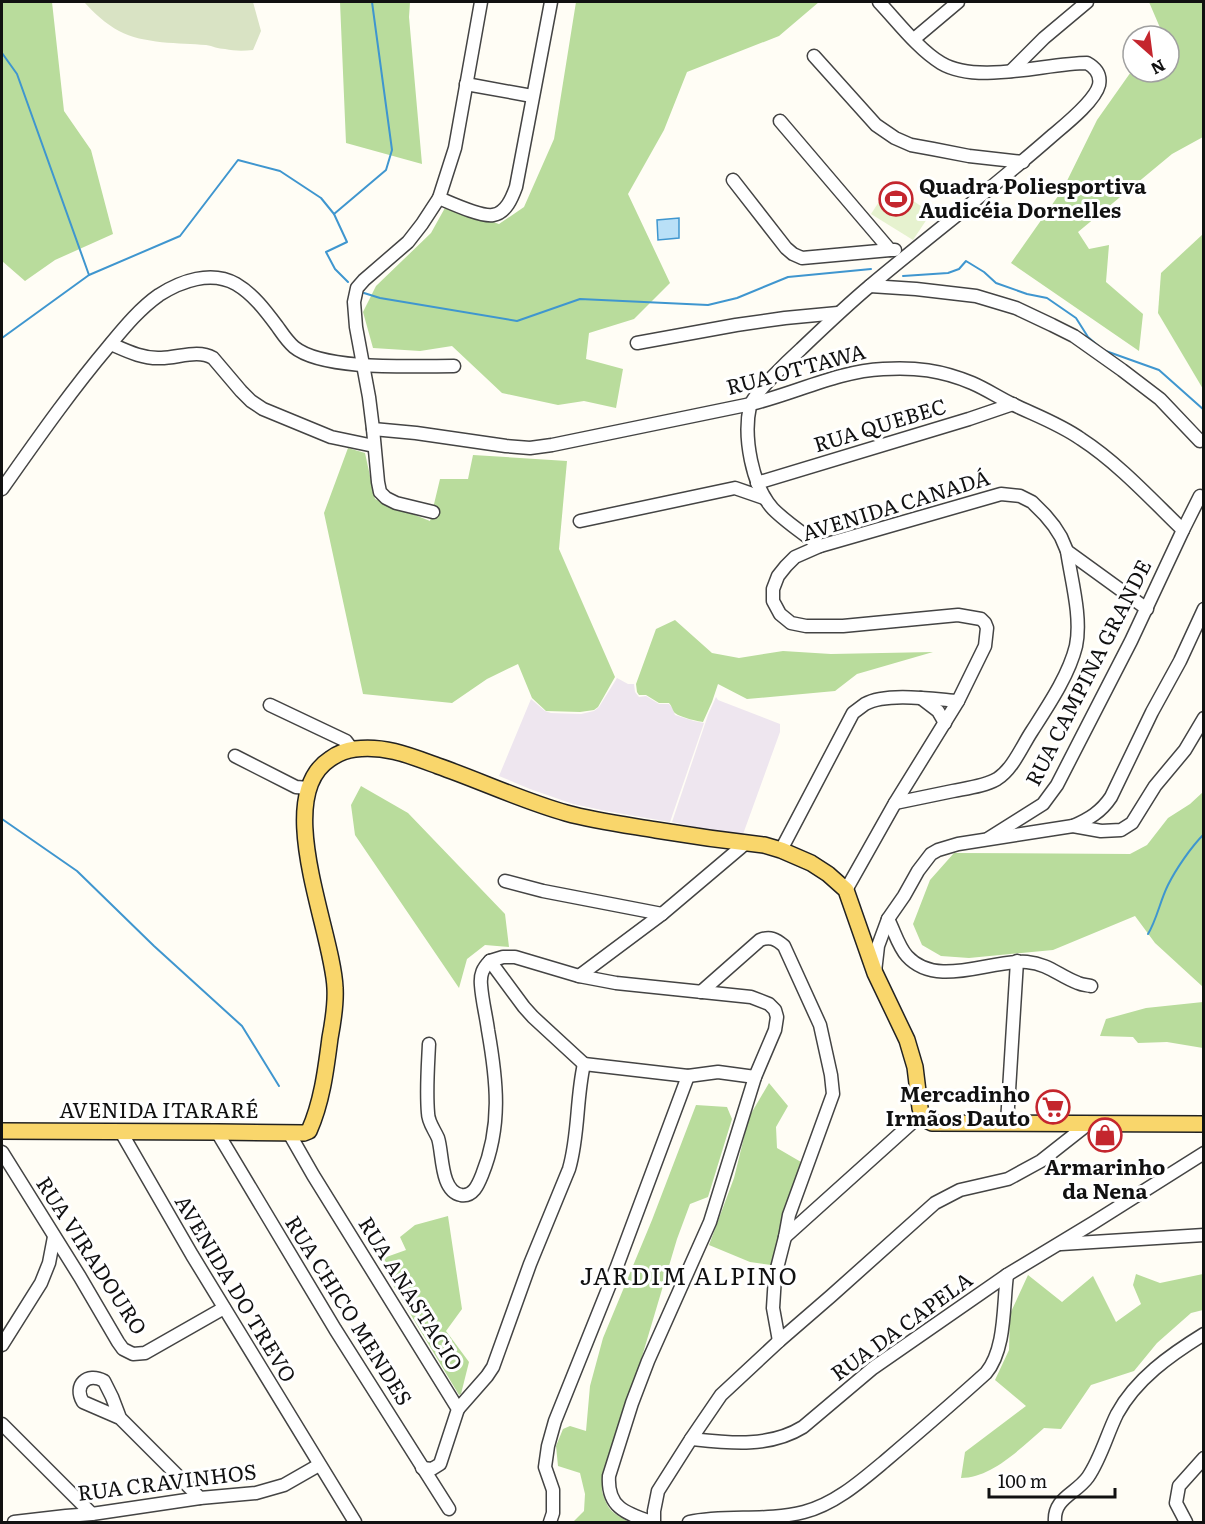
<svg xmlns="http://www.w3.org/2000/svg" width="1205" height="1524" viewBox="0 0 1205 1524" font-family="Literata,serif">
  <rect width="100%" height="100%" fill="#fffdf5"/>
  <g fill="#eee6ef">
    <polygon points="617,678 628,684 634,684 635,692 639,697 646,696 659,704 669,704 672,707 675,715 694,721 704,723 670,822 606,811 573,804 530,789 499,776 531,699 545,711 551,713 581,714 594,711 599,707"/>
    <polygon points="716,697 718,700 780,724 780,732 742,837 672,822 708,715"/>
  </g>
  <g fill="#b9dc9c">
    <polygon points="2,2 52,2 64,111 91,150 113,234 55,260 25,281 2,261"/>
    <polygon points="340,2 410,2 409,17 422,164 346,143"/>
    <polygon points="576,2 819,2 779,36 687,72 664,130 628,194 670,283 634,319 589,333 586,359 623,369 616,408 584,401 558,405 502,393 452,346 420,351 373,348 363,312 376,286 431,233 446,206 499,224 524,207 554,139"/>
    <polygon points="1149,2 1203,2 1203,137 1172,154 1078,232 1089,249 1109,245 1106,282 1143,314 1139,351 1011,263 1063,189 1097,120 1133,69 1133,72 1169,72 1169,36 1156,36 1161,30"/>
    <polygon points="1203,234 1203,389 1158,313 1161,273"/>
    <polygon points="348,448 365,453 375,499 430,521 440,479 468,479 473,455 567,461 559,549 615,677 598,707 594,710 580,712 546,711 532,698 518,664 487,679 452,703 363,694 324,513"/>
    <path d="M675,620L712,653L739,658L783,651L831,654L933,652L857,674L835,691L747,699L718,684L712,702L703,722C697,721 678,717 674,712C672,709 672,706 669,703H659L646,695H639L637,692L636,684L656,629Z"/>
    <polygon points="361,786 408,813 505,914 509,947 485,945 467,959 459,988 355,835 351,805"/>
    <polygon points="1203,792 1203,987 1155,943 1135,916 1053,950 969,958 941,956 922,945 913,924 930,880 954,853 1130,854 1147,845 1168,818 1190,804"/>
    <polygon points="1203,1002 1203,1048 1167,1042 1138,1043 1133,1037 1100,1036 1106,1019 1146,1008"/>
    <polygon points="769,1083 788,1106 776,1127 777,1148 801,1162 771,1265 750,1262 709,1245 734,1178 749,1117"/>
    <path d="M696,1105L727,1107L732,1119L708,1197L690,1204L677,1239L602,1491C608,1511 612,1513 630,1522H573L584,1511L585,1494L580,1473L558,1466L556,1446L563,1429L570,1426L586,1431L590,1386L603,1338L652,1220Z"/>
    <polygon points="448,1216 462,1309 446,1331 469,1362 461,1394 459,1395 378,1260 406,1250 400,1237 415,1225"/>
    <path d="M1136,1274L1160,1283L1203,1274V1310L1191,1313L1157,1343L1134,1371L1091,1385L1061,1429L1044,1428C1022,1447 992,1478 961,1478L965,1452L1026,1406L995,1380L1009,1350L1010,1314L1028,1275L1062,1302L1093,1276L1116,1322L1141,1304L1133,1285Z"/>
  </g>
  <path fill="#d9e3c4" d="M84,2H253L261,31L253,50C243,51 234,51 225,49C218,49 213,46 206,45C180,43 143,44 119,31C106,24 94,13 84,2Z"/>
  <polygon fill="#e6f2cf" points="890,185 931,213 913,240 871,214"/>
  <polygon fill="#b9e0f7" stroke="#3f96cf" stroke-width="1.5" points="679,218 679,238 658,240 657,220"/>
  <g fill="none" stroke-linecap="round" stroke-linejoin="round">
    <g stroke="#3f96cf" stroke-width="2">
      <polyline points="2,53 17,74 89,275"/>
      <polyline points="334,214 386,170 392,150 372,2"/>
      <polyline points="903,276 948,273 959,269 966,261 984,272 996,283 1027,294 1047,298 1076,318 1088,337 1103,350 1159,370 1204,410"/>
      <polyline points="364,293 380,298 517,321 580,299 708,305 737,298 788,277 871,269"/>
      <polyline points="2,338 89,275 180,236 238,160 280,171 321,198 334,214 347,242 326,252 335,269 348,282"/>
      <polyline points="2,819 77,871 154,946 242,1026 279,1086"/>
      <path d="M1148,934C1157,919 1160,901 1168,885C1176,869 1191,847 1204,834"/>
    </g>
    <g stroke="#444" stroke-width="15">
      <g id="minor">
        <polyline points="914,39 958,2"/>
        <polyline points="814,56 876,125 895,138 911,145 933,149 969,156 1023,162"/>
        <polyline points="1011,71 1044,38 1087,2"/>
        <polyline points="466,84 532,96"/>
        <polyline points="780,121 890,250 895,250"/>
        <polyline points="733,180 786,248 793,254 802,258 890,250"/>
        <path d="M439,198C451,203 481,217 493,215C506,213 512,198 516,187L551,2"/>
        <polyline points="870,286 916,289 976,296 1016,308 1052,325 1074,336 1122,370 1160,399 1200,441"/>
        <polyline points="637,343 736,325 785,318 838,313"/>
        <path d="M111,344C127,351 143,359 161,358C178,358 198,349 213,358L241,391L251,401L263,409L331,437L374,446"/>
        <path d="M373,429L416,433L506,446L530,448L552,445L751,404C794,394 838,371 883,369C915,367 941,370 972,383C986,389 998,397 1012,404C1035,415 1060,424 1081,439C1118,463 1151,499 1183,530"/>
        <polyline points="757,483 969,419 1013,404"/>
        <path d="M2,489C36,441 70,392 108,347C123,329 139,309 159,295C181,281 211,270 236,284C253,294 265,310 277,326C282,333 287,341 294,347C323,371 416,366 454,366"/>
        <polyline points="433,512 396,503 386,498 380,492 378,482 373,429 369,397 356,327 354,302 357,288 364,280 408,242 422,224 439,198 455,148 481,2"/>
        <polyline points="580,521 735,488 764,498"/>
        <path d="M820,546C804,534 787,523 773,509C752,486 743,437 750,406C754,393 790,359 801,349C824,327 847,305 871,285C932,234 994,187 1053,135C1066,124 1095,101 1099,85C1101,75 1096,68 1087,63C1046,63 978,85 941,63C918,49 897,21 879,2"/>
        <polyline points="921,698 938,711 945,723"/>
        <polyline points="270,705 346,741 352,749"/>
        <polyline points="235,756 296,787 308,788"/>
        <path d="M895,803C915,799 934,795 953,791C968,788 985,786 997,779C1013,769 1022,746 1032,731C1048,706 1069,675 1076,646C1082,617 1071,579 1067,551"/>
        <path d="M1073,826C1089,819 1101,812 1111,797L1152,712L1180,661L1204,609"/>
        <polyline points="989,838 1043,804 1057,785 1131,641 1183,530 1200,496"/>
        <path d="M781,850L853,713C857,710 861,707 865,704C886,692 933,699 958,701"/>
        <polyline points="505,881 543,891 662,914"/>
        <polyline points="846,890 895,803 958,701 985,646 987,628 985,623 981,619 958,615 843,626 806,626 791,623 780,614 773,601 773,589 778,576 786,566 795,557 820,546 1001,494 1020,496 1032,502 1045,515 1054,526 1061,537 1067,551 1147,609"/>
        <path d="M888,919C894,930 898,946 907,956C937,989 990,959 1027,962C1049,964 1059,976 1078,983C1082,985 1087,985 1091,986"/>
        <path d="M490,961L503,957H515L579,976L616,983L751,997L769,1004L775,1010L777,1017L775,1030L755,1077L710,1222L648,1361L632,1403L609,1476C607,1507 625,1513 651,1522"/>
        <polyline points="490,961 524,1007 533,1017 584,1064"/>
        <polyline points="875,972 878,946 888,919 904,896 918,871 931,854 938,850 958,844 1073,826 1101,831 1121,830 1132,823 1155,786 1185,750 1204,718"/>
        <polyline points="579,976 662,914 746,843"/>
        <path d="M701,992L760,940C770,936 776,939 784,946L820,1025L831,1075L833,1094L789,1215L785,1237L775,1276L773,1308L779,1341"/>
        <path d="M429,1044C428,1066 426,1090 428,1113C428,1122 434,1129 438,1138C443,1153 440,1191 461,1195C473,1197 478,1185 482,1175C502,1126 497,1081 488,1030C486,1015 482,1000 481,985C480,974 483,968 490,961"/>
        <polyline points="584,1064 688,1076 718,1072 755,1077"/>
        <polyline points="1007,1123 1017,961"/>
        <polyline points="121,1132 192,1255 355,1522"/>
        <polyline points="217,1132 335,1329 449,1509"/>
        <polyline points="289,1133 313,1175 458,1409 440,1464 432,1469 422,1468"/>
        <polyline points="2,1152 80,1277 118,1342 123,1349 133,1354 145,1353 224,1308"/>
        <polyline points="785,1237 914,1121 922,1115"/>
        <polyline points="1061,1244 1204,1235"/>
        <polyline points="2,1345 41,1283 49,1263 54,1237"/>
        <path d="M458,1409L487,1376L493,1367L530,1264L569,1169C579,1135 576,1099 584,1064"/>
        <path d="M120,1418L112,1397L104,1381C87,1372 73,1385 83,1402L120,1418L200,1498"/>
        <polyline points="2,1424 92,1514"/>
        <path d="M691,1439C729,1443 769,1448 803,1427L873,1368L1007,1275L1093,1223L1204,1153"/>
        <polyline points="14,1522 66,1516 92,1514 200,1498 256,1493 284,1485 319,1465"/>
        <polyline points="550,1522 553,1513 553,1490 545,1467 548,1446 555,1421 616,1269 688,1076"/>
        <polyline points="654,1522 654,1511 658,1491 691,1439 721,1395 779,1341 831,1296 935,1203 960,1190 1008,1179 1041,1161 1088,1124"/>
        <path d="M689,1522C727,1514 766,1522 804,1512C835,1504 861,1481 885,1461C919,1432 953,1403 986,1373C1006,1349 1003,1305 1007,1275"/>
        <path d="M1055,1522C1053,1498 1076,1494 1088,1477C1101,1458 1107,1434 1117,1414C1136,1379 1170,1355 1204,1334"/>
        <polyline points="1186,1522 1176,1503 1179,1486 1204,1458"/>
      </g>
    </g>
    <g stroke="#222" stroke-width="18">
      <path id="major" d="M2,1131L217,1132L304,1133L309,1131C322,1102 326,1069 330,1038C333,1022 336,1005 335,988C333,932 271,797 330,759C337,754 347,750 355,749C385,745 411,756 438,766C481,781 523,801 566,813C595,821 626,825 656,830C692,836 728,841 764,845L781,850L811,863L828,874L846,890L875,973L907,1040L915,1067L920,1108L922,1115L926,1120L932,1123L1204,1124"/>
    </g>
    <use href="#minor" stroke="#fff" stroke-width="12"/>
    <use href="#major" stroke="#f9d66b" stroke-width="15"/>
  </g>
  <defs>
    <g id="stadium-ring" transform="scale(1.725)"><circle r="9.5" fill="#fff" stroke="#c4262e" stroke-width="1.5"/><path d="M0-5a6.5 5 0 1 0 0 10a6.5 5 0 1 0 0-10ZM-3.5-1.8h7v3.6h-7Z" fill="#c4262e"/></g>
    <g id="supermarket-ring" transform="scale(1.725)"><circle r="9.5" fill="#fff" stroke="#c4262e" stroke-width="1.5"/><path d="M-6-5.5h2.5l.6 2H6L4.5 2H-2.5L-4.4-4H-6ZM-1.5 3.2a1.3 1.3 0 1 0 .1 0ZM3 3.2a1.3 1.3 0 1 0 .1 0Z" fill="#c4262e"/></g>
    <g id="shop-ring" transform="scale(1.725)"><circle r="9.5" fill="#fff" stroke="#c4262e" stroke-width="1.5"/><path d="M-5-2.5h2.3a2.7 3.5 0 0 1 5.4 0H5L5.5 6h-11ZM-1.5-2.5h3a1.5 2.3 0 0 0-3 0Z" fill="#c4262e"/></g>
  </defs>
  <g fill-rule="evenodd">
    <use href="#stadium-ring" x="896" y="199"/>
    <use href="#supermarket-ring" x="1053" y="1107"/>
    <use href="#shop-ring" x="1105" y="1135"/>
  </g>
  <g text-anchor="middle" stroke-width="6" stroke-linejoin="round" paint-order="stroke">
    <g font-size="21" font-weight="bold" fill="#111" stroke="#fff" text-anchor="start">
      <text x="919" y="194">Quadra Poliesportiva<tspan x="919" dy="24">Audicéia Dornelles</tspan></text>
      <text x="1030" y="1102" text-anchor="end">Mercadinho<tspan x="1030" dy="24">Irmãos Dauto</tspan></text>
      <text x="1105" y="1175" text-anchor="middle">Armarinho<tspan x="1105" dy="24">da Nena</tspan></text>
    </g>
    <g font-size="21" fill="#111" stroke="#fff">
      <text transform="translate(796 370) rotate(-15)" y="7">RUA OTTAWA</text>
      <text transform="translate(880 426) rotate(-17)" y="7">RUA QUEBEC</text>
      <text transform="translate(896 506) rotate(-17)" y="7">AVENIDA CANADÁ</text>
      <text transform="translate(1089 673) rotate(-63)" y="7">RUA CAMPINA GRANDE</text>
      <text x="159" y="1118">AVENIDA ITARARÉ</text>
      <text transform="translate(91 1256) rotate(57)" y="7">RUA VIRADOURO</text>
      <text transform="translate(235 1289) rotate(59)" y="7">AVENIDA DO TREVO</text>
      <text transform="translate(410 1294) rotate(58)" y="7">RUA ANASTACIO</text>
      <text transform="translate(348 1311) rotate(58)" y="7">RUA CHICO MENDES</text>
      <text transform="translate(902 1327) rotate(-36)" y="7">RUA DA CAPELA</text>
      <text transform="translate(167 1483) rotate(-7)" y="7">RUA CRAVINHOS</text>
    </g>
    <g font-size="24" letter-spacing="1.5" fill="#111" stroke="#fff">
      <text x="689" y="1285">JARDIM ALPINO</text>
    </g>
  </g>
  <rect width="1205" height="1524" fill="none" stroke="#111111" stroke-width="6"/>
  <g transform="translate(1151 54) rotate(152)"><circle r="28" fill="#ffffff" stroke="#a0a0a0" stroke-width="1.5"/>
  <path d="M0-4.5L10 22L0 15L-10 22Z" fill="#c4262e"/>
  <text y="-9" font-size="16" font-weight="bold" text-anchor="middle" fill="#111111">N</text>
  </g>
  <path d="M989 1488v9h126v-9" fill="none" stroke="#111111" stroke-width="3"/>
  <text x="998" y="1488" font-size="18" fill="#111111" stroke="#ffffff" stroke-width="4.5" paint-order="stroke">100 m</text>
</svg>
